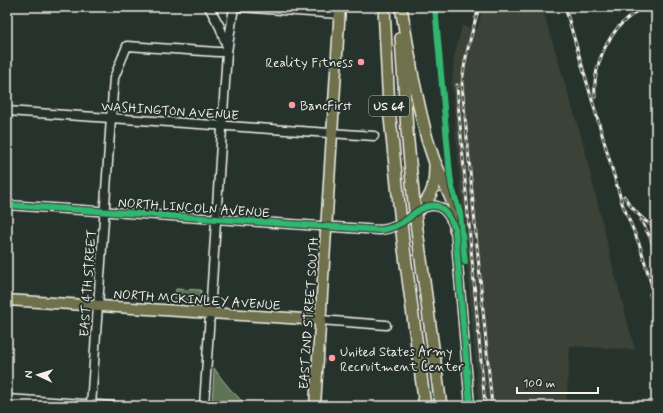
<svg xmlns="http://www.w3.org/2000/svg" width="663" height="413" viewBox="0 0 663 413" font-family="Mynerve,sans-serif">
  <rect width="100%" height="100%" fill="#26332d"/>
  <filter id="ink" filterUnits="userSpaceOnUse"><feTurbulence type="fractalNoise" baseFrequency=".025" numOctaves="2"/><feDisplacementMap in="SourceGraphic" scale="8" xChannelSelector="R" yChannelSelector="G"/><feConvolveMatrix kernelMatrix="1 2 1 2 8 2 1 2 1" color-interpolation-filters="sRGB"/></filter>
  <g filter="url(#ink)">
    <polygon fill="#3a4238" points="483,7 542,7 583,143 614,271 635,350 570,346 566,406 479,406 452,86 454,57 462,26 477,29"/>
    <g fill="#5e7357" stroke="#a9b2a0">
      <polygon points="176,289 201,290 200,302 175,301"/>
      <polygon points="214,368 221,378 231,390 241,400 249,406 212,404"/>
    </g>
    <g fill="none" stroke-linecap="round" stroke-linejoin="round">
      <g stroke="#f4f1e8" stroke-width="11">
        <g id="minor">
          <polyline points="209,7 220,27 227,47"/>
          <polyline points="240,7 339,14"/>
          <polyline points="7,111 374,136"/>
          <path d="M7,205L380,230C391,229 400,225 409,218C412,215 416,211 421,209C440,199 449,213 455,229L470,406"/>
          <polyline points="320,320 386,325"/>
          <polyline points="7,399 114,406"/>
          <polyline points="91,406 111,118 114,78 127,46 218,52 227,52"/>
          <polyline points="204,406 227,52 234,7"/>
        </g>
      </g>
      <g stroke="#f4f1e8" stroke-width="13">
        <g id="major">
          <polyline points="7,300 320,320"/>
          <polyline points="315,406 340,7"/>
        </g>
      </g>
      <g stroke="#f4f1e8" stroke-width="14">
        <g id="highway">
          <polyline points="384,7 389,108 399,204"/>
          <polyline points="401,7 413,78 421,114 427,139 434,160 453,203 456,216 455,229"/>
          <polyline points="401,38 407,131 413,193"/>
          <path d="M420,209C434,194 435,184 435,164"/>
          <polyline points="417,230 441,406"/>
          <polyline points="403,241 425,406"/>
        </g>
      </g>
      <use href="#minor" stroke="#26332d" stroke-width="8"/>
      <use href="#major" stroke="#6e714b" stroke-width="10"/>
      <use href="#highway" stroke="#6e714b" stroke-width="11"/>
      <g stroke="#f4f1e8" stroke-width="3">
        <g id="rail">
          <path d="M479,7C472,33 464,58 462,85L492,406"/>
          <polyline points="565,7 622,203 640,246 656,300"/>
          <polyline points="457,85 458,102 485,406"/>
          <path d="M595,97C593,74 601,49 616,30C623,21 633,14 642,7"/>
          <path d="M624,196C632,210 643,220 656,229"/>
          <polyline points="641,220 651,239 656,256"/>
          <polyline points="650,294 656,314"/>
        </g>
      </g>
      <use href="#rail" stroke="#26332d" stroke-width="1.5" stroke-dasharray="4.5" stroke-linecap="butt"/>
      <g stroke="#f4f1e8" stroke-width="14" stroke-linecap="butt">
        <g id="highway-bridge">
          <polyline points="413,193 417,230"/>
          <polyline points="399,204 403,241"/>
        </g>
      </g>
      <use href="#highway-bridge" stroke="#6e714b" stroke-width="11"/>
      <g stroke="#26332d" stroke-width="8">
        <g id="cycleway">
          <polyline points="435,7 450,175 452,188 460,213 465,262"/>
          <path d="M7,205L380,230C391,229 400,225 409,218C412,215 416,211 421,209C440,199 449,213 455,229L470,406"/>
        </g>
      </g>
      <use href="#cycleway" stroke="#33b770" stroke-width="6"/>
    </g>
  </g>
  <g fill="#ff9aa2" stroke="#26332d" stroke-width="1.5">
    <circle cx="361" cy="62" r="4"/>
    <circle cx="292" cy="105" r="4"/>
    <circle cx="332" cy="358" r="4"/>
  </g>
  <g text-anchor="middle" stroke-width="4" stroke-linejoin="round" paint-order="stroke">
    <rect fill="#26332d" stroke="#b6b8b0" stroke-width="1" x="369" y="96" width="40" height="20" rx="3"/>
    <g font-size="12" font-weight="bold" fill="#f4f1e8">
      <text x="389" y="110">US 64</text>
    </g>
    <g font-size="13" fill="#f4f1e8" stroke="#26332d" text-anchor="start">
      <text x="353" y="67" text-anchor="end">Reality Fitness</text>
      <text x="300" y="110">BancFirst</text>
      <text x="340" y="356">United States Army<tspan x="340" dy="15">Recruitment Center</tspan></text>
    </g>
    <g font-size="13" fill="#f4f1e8" stroke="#26332d">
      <text transform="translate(170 110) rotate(4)" y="5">WASHINGTON AVENUE</text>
      <text transform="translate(194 207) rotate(4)" y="5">NORTH LINCOLN AVENUE</text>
      <text transform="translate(87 283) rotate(-86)" y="5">EAST 4TH STREET</text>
      <text transform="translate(197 299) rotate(4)" y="5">NORTH MCKINLEY AVENUE</text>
      <text transform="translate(308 313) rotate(-86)" y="5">EAST 2ND STREET SOUTH</text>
    </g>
  </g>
  <rect width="663" height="413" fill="none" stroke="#26332d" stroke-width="24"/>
  <rect x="12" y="12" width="639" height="389" fill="none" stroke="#f4f1e8" stroke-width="1.5" filter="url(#ink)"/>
  <g transform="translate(38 375) rotate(274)" stroke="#26332d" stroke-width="3" paint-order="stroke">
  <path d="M0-3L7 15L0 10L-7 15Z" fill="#f4f1e8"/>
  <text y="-6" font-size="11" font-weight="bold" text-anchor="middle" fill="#f4f1e8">N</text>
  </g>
  <path d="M517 387v6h81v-6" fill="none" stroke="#f4f1e8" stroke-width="2"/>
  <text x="523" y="387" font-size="12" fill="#f4f1e8" stroke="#26332d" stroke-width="3" paint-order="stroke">100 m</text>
</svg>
